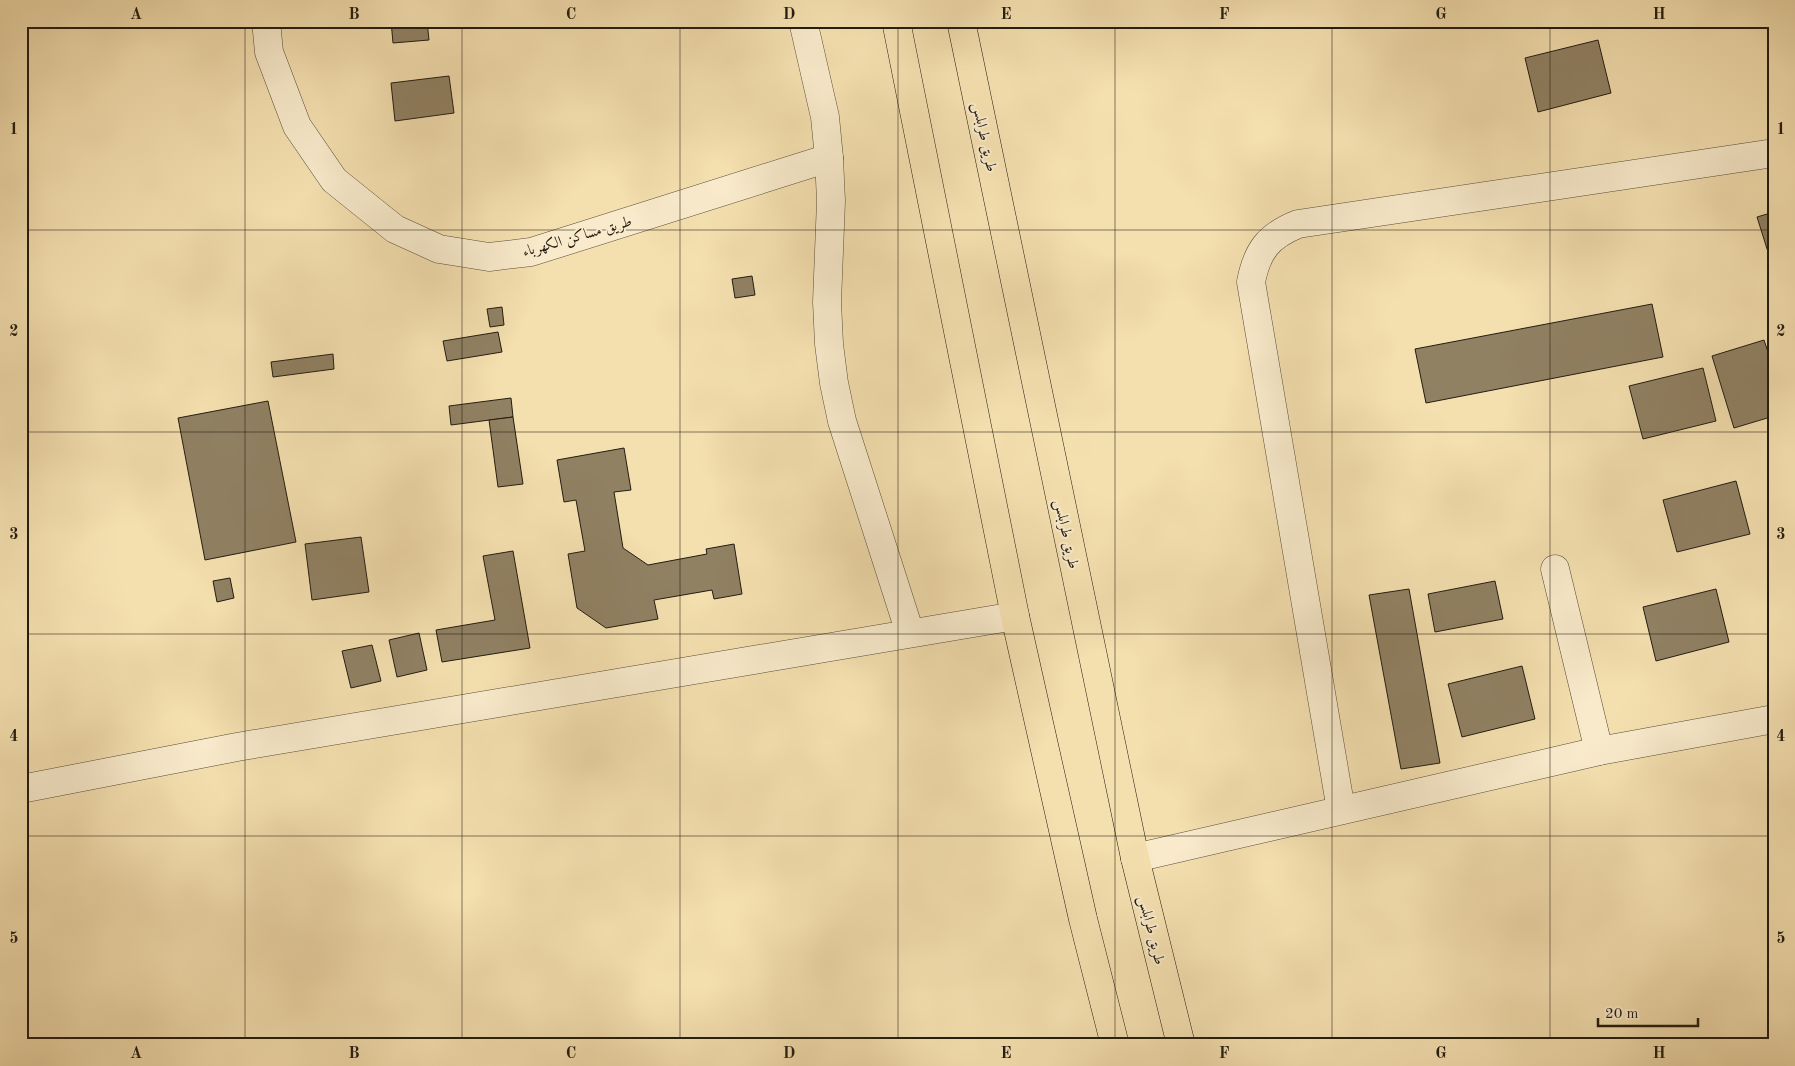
<svg xmlns="http://www.w3.org/2000/svg" width="1795" height="1066" viewBox="0 0 1795 1066" font-family="'Old Standard TT',Amiri,serif">
  <rect width="100%" height="100%" fill="#f4dfaf"/>
  <filter id="stains"><feTurbulence type="fractalNoise" baseFrequency=".004" numOctaves="4"/><feColorMatrix values="0 0 0 0 .2 0 0 0 0 .09 0 0 0 0 .02 0 0 0 .5 -.17"/></filter>
  <radialGradient id="worn" r=".72"><stop offset=".6" stop-color="#630" stop-opacity="0"/><stop offset="1" stop-color="#630" stop-opacity=".3"/></radialGradient>
  <g fill="#908163" stroke="#231c11">
    <polygon points="391,21 427,21 429,40 393,43"/>
    <polygon points="1598,40 1611,93 1538,112 1525,58"/>
    <polygon points="449,76 454,113 395,121 391,83"/>
    <polygon points="21,124 27,153 21,154"/>
    <polygon points="1774,212 1774,271 1757,217"/>
    <polygon points="752,276 755,295 735,298 732,279"/>
    <polygon points="1652,304 1663,357 1426,403 1415,349"/>
    <polygon points="502,307 504,325 490,327 487,309"/>
    <polygon points="498,332 502,352 447,361 443,341"/>
    <polygon points="1764,340 1774,370 1774,416 1734,428 1712,356"/>
    <polygon points="333,354 334,369 273,377 271,362"/>
    <polygon points="1703,368 1716,421 1643,439 1629,386"/>
    <polygon points="511,398 513,417 451,425 449,406"/>
    <polygon points="268,401 296,542 205,560 178,418"/>
    <polygon points="513,417 523,484 498,487 489,420"/>
    <polygon points="624,448 631,490 614,492 623,548 648,565 707,554 706,549 734,544 742,594 714,599 712,590 654,600 658,619 606,628 577,608 568,554 585,551 576,500 564,502 557,460"/>
    <polygon points="1736,481 1750,534 1677,552 1663,500"/>
    <polygon points="361,537 369,592 312,600 305,544"/>
    <polygon points="513,551 530,648 442,662 436,630 495,620 483,556"/>
    <polygon points="230,578 234,598 217,602 213,581"/>
    <polygon points="1495,581 1503,619 1435,632 1428,594"/>
    <polygon points="1409,589 1440,763 1401,769 1369,595"/>
    <polygon points="1716,589 1729,642 1656,661 1643,607"/>
    <polygon points="419,633 427,670 397,677 389,640"/>
    <polygon points="372,645 381,681 351,688 342,651"/>
    <polygon points="1522,666 1535,719 1462,737 1448,684"/>
  </g>
  <g fill="none" stroke-linecap="round" stroke-linejoin="round">
    <g stroke="#574d38" stroke-width="29">
      <g id="minor">
        <polyline points="266,21 269,52 297,126 334,180 395,229 439,249 489,257 531,252 829,158"/>
        <polyline points="803,21 825,117 829,158 831,201 827,302 829,344 834,383 842,421 910,633"/>
        <polyline points="1555,569 1599,751"/>
        <polyline points="21,789 237,747 1015,616"/>
        <path d="M1341,810L1251,282C1257,251 1268,236 1298,224L1774,153"/>
        <polyline points="1135,858 1599,751 1774,719"/>
      </g>
    </g>
    <g stroke="#231c11" stroke-width="29">
      <g id="highway">
        <polyline points="896,21 1015,616 1083,919 1115,1045"/>
        <polyline points="961,21 1135,858 1181,1045"/>
      </g>
    </g>
    <use href="#minor" stroke="#f8eacb" stroke-width="28"/>
    <use href="#highway" stroke="#f4dfaf" stroke-width="28"/>
  </g>
  <path fill="none" stroke="#231c11" stroke-width="1" stroke-opacity="0.55" d="M245,21V1045M462,21V1045M680,21V1045M898,21V1045M1115,21V1045M1332,21V1045M1550,21V1045M21,230H1774M21,432H1774M21,634H1774M21,836H1774"/>
  <g text-anchor="middle" stroke-width="4" stroke-linejoin="round" paint-order="stroke">
    <g font-size="15" fill="#231c11" stroke="#f8eacb">
      <text transform="translate(985 137) rotate(78)" y="5">طريق طرابلس</text>
      <text transform="translate(577 236) rotate(-16)" y="5">طريق مساكن الكهرباء</text>
      <text transform="translate(1067 534) rotate(78)" y="5">طريق طرابلس</text>
      <text transform="translate(1152 930) rotate(76)" y="5">طريق طرابلس</text>
    </g>
  </g>
  <rect width="1795" height="1066" fill="none" stroke="#f4dfaf" stroke-width="55"/>
  <path d="M1598 1018v8h100v-8" fill="none" stroke="#231c11" stroke-width="2.5"/>
  <text x="1605" y="1018" font-size="15" fill="#231c11" stroke="#f8eacb" stroke-width="4" paint-order="stroke">20 m</text>
  <rect x="28" y="28" width="1740" height="1010" fill="none" stroke="#231c11" stroke-width="2"/>
  <g font-size="16" text-anchor="middle" font-weight="bold" fill="#231c11">
    <text x="136" y="19">A</text>
    <text x="354" y="19">B</text>
    <text x="571" y="19">C</text>
    <text x="789" y="19">D</text>
    <text x="1006" y="19">E</text>
    <text x="1224" y="19">F</text>
    <text x="1441" y="19">G</text>
    <text x="1659" y="19">H</text>
    <text x="14" y="134">1</text>
    <text x="1781" y="134">1</text>
    <text x="14" y="336">2</text>
    <text x="1781" y="336">2</text>
    <text x="14" y="539">3</text>
    <text x="1781" y="539">3</text>
    <text x="14" y="741">4</text>
    <text x="1781" y="741">4</text>
    <text x="14" y="943">5</text>
    <text x="1781" y="943">5</text>
    <text x="136" y="1058">A</text>
    <text x="354" y="1058">B</text>
    <text x="571" y="1058">C</text>
    <text x="789" y="1058">D</text>
    <text x="1006" y="1058">E</text>
    <text x="1224" y="1058">F</text>
    <text x="1441" y="1058">G</text>
    <text x="1659" y="1058">H</text>
  </g>
  <rect width="100%" height="100%" filter="url(#stains)"/>
  <rect width="100%" height="100%" fill="url(#worn)"/>
</svg>
